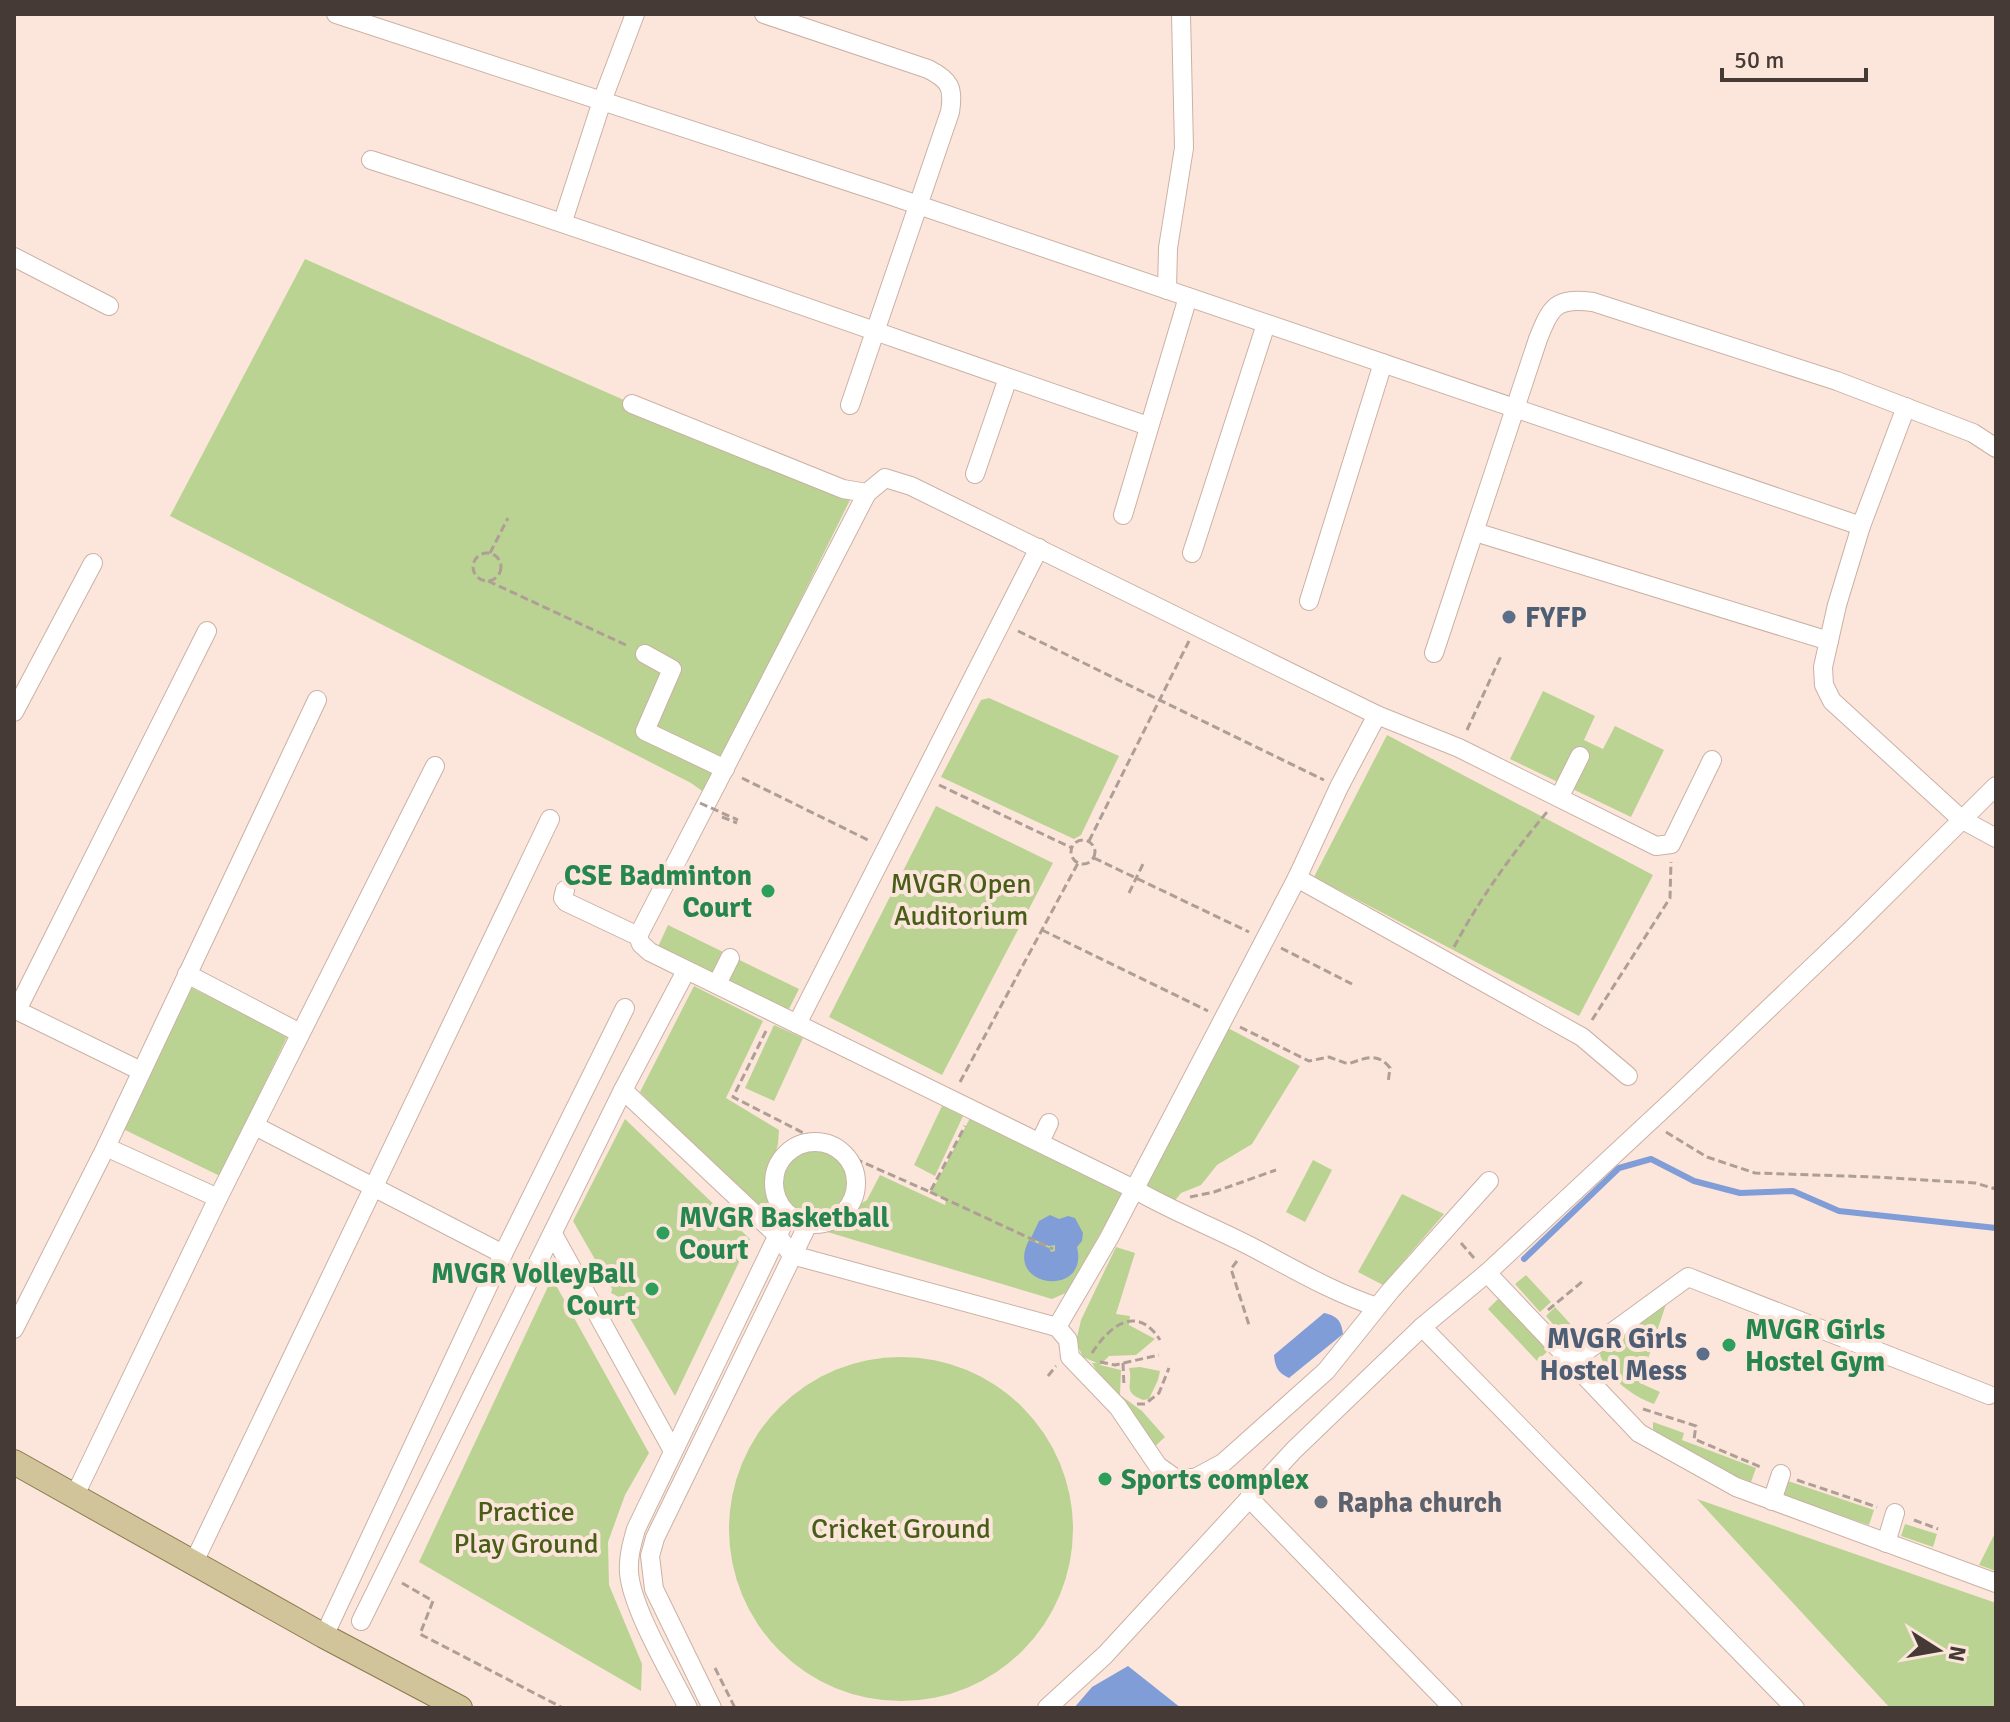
<svg xmlns="http://www.w3.org/2000/svg" width="2010" height="1722" viewBox="0 0 2010 1722" font-family="Signika,sans-serif">
  <rect width="100%" height="100%" fill="#fce6db"/>
  <g fill="#bad392">
    <polygon points="305,259 850,500 705,793 691,783 170,516"/>
    <polygon points="1543,691 1595,716 1584,740 1603,749 1615,726 1664,750 1631,817 1510,759"/>
    <polygon points="989,698 1119,756 1081,835 1074,839 941,777 981,700"/>
    <polygon points="1387,735 1653,875 1579,1016 1314,877"/>
    <polygon points="936,806 1053,863 942,1075 829,1017"/>
    <polygon points="668,925 799,989 787,1013 657,949"/>
    <polygon points="694,986 763,1021 726,1098 779,1130 778,1144 771,1169 773,1197 769,1222 640,1092"/>
    <polygon points="192,988 288,1035 220,1176 123,1129"/>
    <polygon points="774,1025 803,1038 774,1101 745,1088"/>
    <polygon points="1228,1028 1300,1066 1252,1144 1217,1165 1201,1185 1181,1193 1173,1203 1144,1188"/>
    <polygon points="942,1106 963,1116 935,1176 914,1165"/>
    <polygon points="970,1118 1122,1194 1068,1292 1052,1299 824,1231 826,1224 867,1200 880,1175 945,1205 946,1200 931,1193"/>
    <polygon points="625,1119 750,1239 675,1396 617,1296 611,1293 612,1289 573,1221"/>
    <circle cx="815" cy="1182" r="32"/>
    <polygon points="1313,1160 1332,1170 1305,1222 1286,1212"/>
    <polygon points="1402,1194 1444,1214 1383,1285 1358,1272"/>
    <polygon points="1116,1247 1135,1253 1116,1314 1130,1316 1129,1325 1155,1339 1136,1355 1109,1356 1100,1365 1121,1370 1120,1395 1142,1411 1165,1437 1151,1450 1115,1401 1092,1363 1097,1363 1083,1357 1076,1342 1081,1320"/>
    <polygon points="1526,1275 1551,1302 1540,1312 1515,1284"/>
    <polygon points="552,1278 649,1453 625,1495 608,1542 609,1585 642,1664 641,1691 419,1562"/>
    <polygon points="1500,1297 1549,1350 1537,1361 1488,1309"/>
    <path d="M1667,1301L1640,1383L1660,1392L1654,1404C1630,1395 1610,1379 1600,1355L1603,1344Z"/>
    <polygon points="1555,1307 1574,1328 1564,1337 1546,1316"/>
    <circle cx="901" cy="1529" r="172"/>
    <path d="M1140,1367L1160,1371L1158,1380L1149,1399L1143,1400C1121,1391 1134,1385 1129,1368Z"/>
    <path d="M1653,1422L1684,1433L1682,1440L1756,1468L1751,1482C1717,1469 1676,1458 1653,1429Z"/>
    <polygon points="1785,1480 1874,1510 1869,1525 1780,1495"/>
    <polygon points="1697,1499 1996,1603 1996,1708 1890,1708"/>
    <polygon points="1905,1524 1937,1534 1933,1547 1901,1536"/>
    <polygon points="1996,1531 1996,1571 1979,1565"/>
  </g>
  <g fill="#809dd7">
    <path d="M1050,1215L1059,1219L1068,1216L1075,1218L1083,1233L1082,1241L1077,1247C1090,1298 1003,1289 1029,1240L1049,1248L1051,1252L1055,1251V1245L1049,1246L1031,1238L1039,1221Z"/>
    <path d="M1324,1313C1337,1316 1341,1320 1343,1334L1289,1378C1278,1373 1275,1367 1274,1355Z"/>
    <polygon points="1128,1666 1181,1708 1074,1708 1092,1687"/>
  </g>
  <g fill="none" stroke-linecap="round" stroke-linejoin="round">
    <polyline stroke="#809dd7" stroke-width="6" points="1524,1259 1619,1168 1651,1159 1694,1181 1740,1193 1793,1191 1839,1211 1996,1228"/>
    <g stroke="#cbb1a4" stroke-width="20">
      <g id="minor">
        <polyline points="336,14 883,193 1861,526"/>
        <path d="M764,14L928,69C950,80 954,88 950,112L850,405"/>
        <path d="M371,160C632,244 889,337 1148,426"/>
        <polyline points="563,221 602,101 635,14"/>
        <polyline points="14,257 109,306"/>
        <polyline points="1167,290 1168,248 1184,148 1181,14"/>
        <polyline points="632,404 843,489 867,493 885,478 911,486 1377,715 1339,787 1297,878 1109,1238 1057,1327"/>
        <polyline points="1906,407 1861,526 1837,605 1823,667 1824,685 1832,701 1961,819 1996,838"/>
        <polyline points="975,474 1008,378"/>
        <polyline points="1123,515 1188,297"/>
        <polyline points="1475,532 1829,641"/>
        <polyline points="1192,553 1266,324"/>
        <polyline points="1309,601 1383,363"/>
        <path d="M1434,653L1538,339C1551,307 1555,297 1593,302L1837,381L1973,433L1996,448"/>
        <polyline points="645,654 672,669 645,731 725,769"/>
        <polyline points="14,712 93,563"/>
        <polyline points="1377,715 1459,748 1656,846 1671,844 1712,760"/>
        <polyline points="1560,796 1580,756"/>
        <polyline points="1297,878 1582,1037 1628,1076"/>
        <path d="M565,890L563,898L566,902L638,936L641,944L650,952L1134,1189C1172,1211 1211,1226 1250,1246C1294,1269 1330,1291 1377,1307"/>
        <polyline points="638,936 867,493"/>
        <polyline points="686,971 623,1090 777,1235 792,1255 1057,1327 1068,1340 1070,1357 1118,1407 1158,1466 1175,1478 1195,1478 1223,1463 1326,1371 1391,1290 1489,1181"/>
        <polyline points="187,974 300,1033"/>
        <polyline points="717,984 730,958"/>
        <polyline points="14,1009 141,1071"/>
        <polyline points="17,1010 207,631"/>
        <polyline points="797,1024 1039,548"/>
        <polyline points="255,1126 503,1254"/>
        <polyline points="1040,1142 1049,1123"/>
        <circle cx="815" cy="1183" r="41"/>
        <polyline points="106,1147 218,1198"/>
        <polyline points="553,1234 673,1451"/>
        <polyline points="1487,1273 1639,1433 1736,1487 1996,1583"/>
        <polyline points="1422,1327 1795,1708"/>
        <polyline points="14,1329 106,1147 317,700"/>
        <polyline points="1570,1363 1688,1277 1989,1395"/>
        <polyline points="74,1497 218,1198 435,766"/>
        <polyline points="1249,1498 1453,1708"/>
        <polyline points="1772,1501 1781,1474"/>
        <polyline points="1886,1543 1895,1513"/>
        <polyline points="193,1564 550,819"/>
        <polyline points="361,1621 623,1090"/>
        <polyline points="324,1636 503,1254 625,1008"/>
        <path d="M688,1708C671,1674 631,1607 629,1572C628,1557 632,1543 636,1529L788,1214"/>
        <polyline points="712,1708 654,1589 650,1556 655,1538 808,1224"/>
        <polyline points="1047,1708 1105,1655 1294,1450 1422,1327 1487,1273 1675,1098 1849,932 1996,786"/>
      </g>
    </g>
    <g stroke="#8c7a4c" stroke-width="26">
      <polyline id="major" points="14,1462 324,1636 460,1708"/>
    </g>
    <g stroke="#af9e96" stroke-width="3" stroke-dasharray="8 4" stroke-linecap="butt">
      <circle cx="487" cy="567" r="14"/>
      <polyline points="490,553 508,518"/>
      <polyline points="488,581 628,646"/>
      <polyline points="1018,631 1324,780"/>
      <polyline points="1467,730 1501,656"/>
      <polyline points="742,778 868,840"/>
      <polyline points="939,785 1072,848"/>
      <polyline points="722,817 737,823"/>
      <circle cx="1083" cy="852" r="12"/>
      <polyline points="1089,841 1189,641"/>
      <polyline points="1094,858 1249,932"/>
      <polyline points="1129,893 1144,862"/>
      <polyline points="1042,930 1208,1011"/>
      <path d="M1454,947C1480,898 1512,854 1547,812"/>
      <polyline points="1281,948 1352,984"/>
      <polyline points="1592,1020 1670,898 1671,862"/>
      <path d="M1240,1027L1309,1061L1329,1057L1348,1064C1365,1058 1378,1052 1390,1068L1388,1083"/>
      <polyline points="766,1031 733,1097 823,1143"/>
      <polyline points="960,1082 1078,863"/>
      <polyline points="1666,1132 1707,1157 1755,1173 1875,1177 1975,1183 1996,1189"/>
      <polyline points="844,1154 930,1192 965,1126"/>
      <polyline points="930,1192 1053,1249"/>
      <polyline points="1190,1197 1214,1192 1276,1170"/>
      <polyline points="1461,1243 1474,1258"/>
      <polyline points="1237,1261 1231,1269 1250,1328"/>
      <polyline points="1548,1310 1583,1281"/>
      <path d="M1092,1353C1110,1325 1137,1304 1160,1340"/>
      <polyline points="1100,1362 1115,1365 1159,1355"/>
      <polyline points="1123,1363 1124,1387"/>
      <polyline points="1048,1376 1056,1366"/>
      <polyline points="1137,1404 1145,1404 1159,1393 1169,1368"/>
      <polyline points="1643,1409 1696,1426 1694,1439 1763,1468"/>
      <polyline points="1797,1480 1877,1507"/>
      <polyline points="1914,1520 1938,1529"/>
      <polyline points="402,1583 433,1601 420,1634 563,1708"/>
      <polyline points="715,1668 735,1708"/>
    </g>
    <use href="#minor" stroke="#fff" stroke-width="18"/>
    <use href="#major" stroke="#d1c49b" stroke-width="24"/>
    <polyline stroke="#af9e96" stroke-width="3" stroke-dasharray="8 4" stroke-linecap="butt" points="700,803 738,820"/>
  </g>
  <g fill="#5c6f8a" stroke="#fce6db" stroke-width="3">
    <circle cx="1509" cy="617" r="8"/>
    <circle cx="1703" cy="1354" r="8"/>
  </g>
  <g fill="#2e9e5b" stroke="#fce6db" stroke-width="3">
    <circle cx="768" cy="891" r="8"/>
    <circle cx="663" cy="1233" r="8"/>
    <circle cx="652" cy="1289" r="8"/>
    <circle cx="1729" cy="1345" r="8"/>
    <circle cx="1105" cy="1479" r="8"/>
  </g>
  <circle fill="#6b7280" stroke="#fce6db" stroke-width="3" cx="1321" cy="1502" r="8"/>
  <g text-anchor="middle" stroke-width="8" stroke-linejoin="round" paint-order="stroke">
    <g font-size="28" font-weight="bold" fill="#4e5e75" stroke="#fce6db" text-anchor="start">
      <text x="1525" y="627">FYFP</text>
      <text x="1687" y="1348" text-anchor="end">MVGR Girls<tspan x="1687" dy="32">Hostel Mess</tspan></text>
    </g>
    <g font-size="28" font-weight="bold" fill="#27864d" stroke="#fce6db" text-anchor="start">
      <text x="752" y="885" text-anchor="end">CSE Badminton<tspan x="752" dy="32">Court</tspan></text>
      <text x="679" y="1227">MVGR Basketball<tspan x="679" dy="32">Court</tspan></text>
      <text x="636" y="1283" text-anchor="end">MVGR VolleyBall<tspan x="636" dy="32">Court</tspan></text>
      <text x="1745" y="1339">MVGR Girls<tspan x="1745" dy="32">Hostel Gym</tspan></text>
      <text x="1121" y="1489">Sports complex</text>
    </g>
    <g font-size="28" fill="#485e18" stroke="#fce6db">
      <text x="961" y="893">MVGR Open<tspan x="961" dy="32">Auditorium</tspan></text>
      <text x="526" y="1521">Practice<tspan x="526" dy="32">Play Ground</tspan></text>
      <text x="901" y="1538">Cricket Ground</text>
    </g>
    <g font-size="28" font-weight="bold" fill="#5b616d" stroke="#fce6db" text-anchor="start">
      <text x="1337" y="1512">Rapha church</text>
    </g>
  </g>
  <rect width="2010" height="1722" fill="none" stroke="#453a35" stroke-width="32"/>
  <g transform="translate(1938 1650) rotate(101)" stroke="#fce6db" stroke-width="6" paint-order="stroke">
  <path d="M0-6L14 30L0 20L-14 30Z" fill="#453a35"/>
  <text y="-12" font-size="22" font-weight="bold" text-anchor="middle" fill="#453a35">N</text>
  </g>
  <path d="M1722 68v12h144v-12" fill="none" stroke="#453a35" stroke-width="4"/>
  <text x="1734" y="68" font-size="24" fill="#453a35" stroke="#fce6db" stroke-width="6" paint-order="stroke">50 m</text>
</svg>
